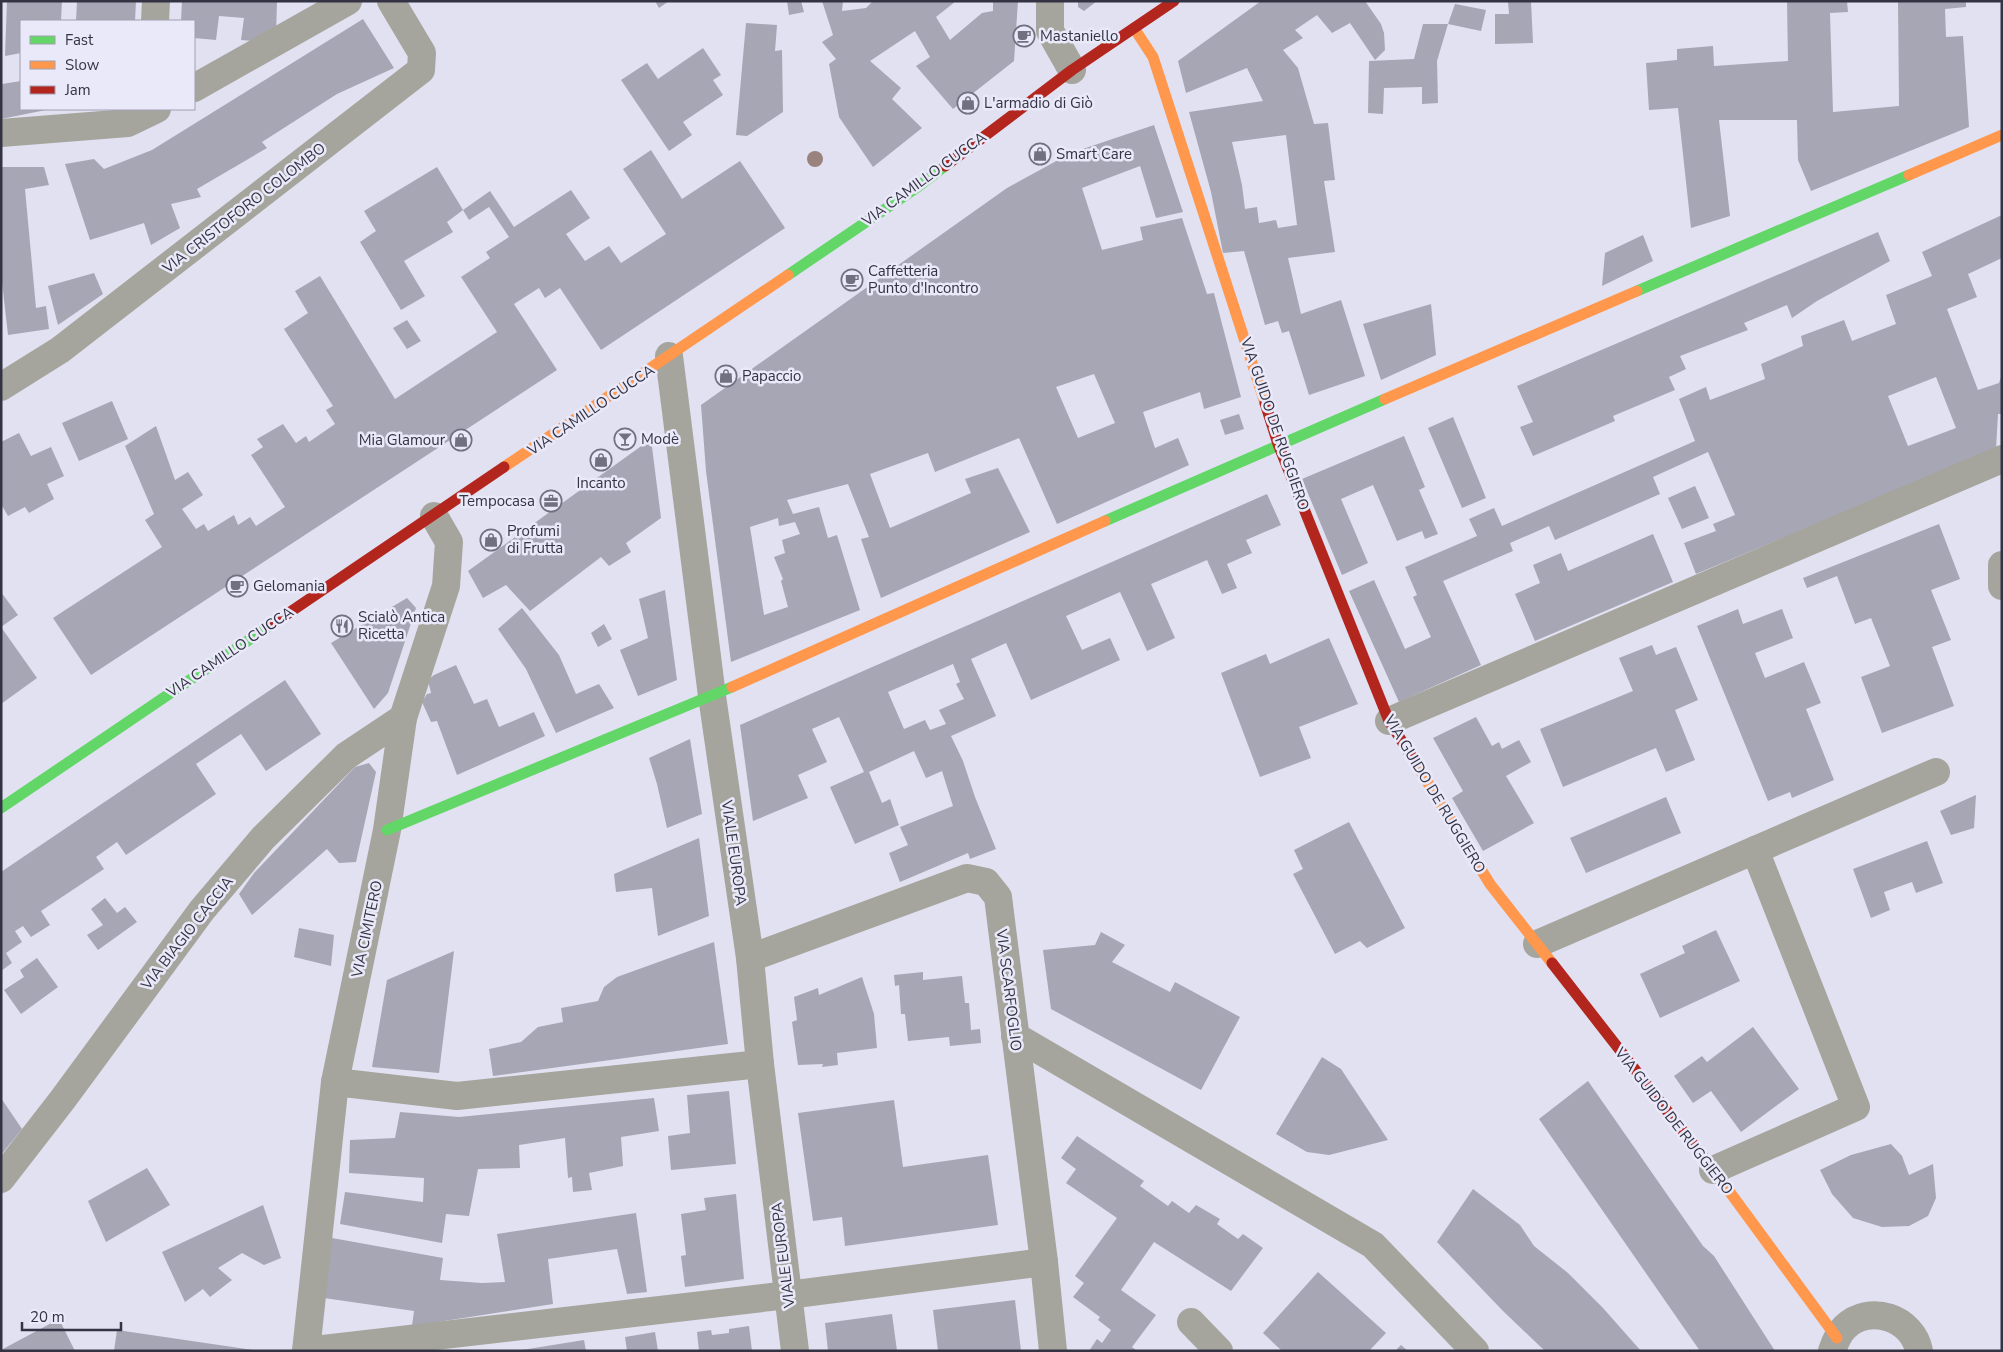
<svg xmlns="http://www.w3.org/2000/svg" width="2003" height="1352" viewBox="0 0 2003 1352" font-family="'Nunito Sans',sans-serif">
  <rect width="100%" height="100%" fill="#e1e1f2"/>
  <g fill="#a6a6b4" fill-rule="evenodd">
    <polygon points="7,1 62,1 61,21 21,21 21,53 5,56"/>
    <polygon points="77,1 136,1 135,21 76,21"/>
    <polygon points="182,1 277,1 276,36 266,42 241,40 244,18 219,16 216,40 194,38 194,21 181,21"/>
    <polygon points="655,1 669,1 659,8"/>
    <polygon points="787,1 801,1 804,12 789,15"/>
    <polygon points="822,1 843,1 842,11 866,8 873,1 956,1 936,17 950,40 982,13 993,11 993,1 1018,1 1014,61 953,109 916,66 930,57 915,31 870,61 901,88 892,99 922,128 873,167 839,117 829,64 836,59 822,42 833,35"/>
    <polygon points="1078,1 1097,1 1084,11 1078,7"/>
    <path d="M1261,1H1365L1381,24L1384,33L1385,50L1375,60L1350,23L1332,33L1317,15L1295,30L1303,38L1283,50L1298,68L1314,124L1328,123L1335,180L1324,181L1335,252L1288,258L1301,314L1341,300L1365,376L1309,395L1289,331L1282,333L1278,321L1265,325L1244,251L1223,253L1211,192L1189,112L1263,101L1247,68L1186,93L1178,61ZM1286,135L1297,225L1278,228L1276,220L1259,223L1257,207L1245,209L1242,185L1232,142Z"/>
    <polygon points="1508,1 1531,1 1533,43 1495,44 1495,14 1509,14"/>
    <polygon points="1787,1 1847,1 1848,12 1830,13 1833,112 1899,106 1898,1 1966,1 1966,7 1945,9 1946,37 1963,36 1969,127 1811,191 1798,160 1797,120 1719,120 1730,216 1691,228 1678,108 1649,110 1646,63 1677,60 1677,49 1713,46 1714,66 1788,61"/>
    <polygon points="1455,4 1486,10 1481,31 1448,24"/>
    <polygon points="363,19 394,68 337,94 262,142 267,148 197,189 201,197 171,204 180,228 151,245 144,223 90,240 65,164 94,159 104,169 152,150"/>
    <polygon points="746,23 777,25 775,51 782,50 783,112 747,136 736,135"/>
    <polygon points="1423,24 1448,24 1437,61 1438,103 1422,104 1422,87 1384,88 1383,114 1368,113 1369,61 1414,59"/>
    <polygon points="703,48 721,75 713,80 723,95 683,122 692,135 669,151 621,80 647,63 658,79"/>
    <polygon points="21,81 21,109 46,110 1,119 2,84"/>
    <path d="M1154,125L1183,212L1156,218L1140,166L1082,188L1102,250L1143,240L1140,227L1182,218L1207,294L1214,293L1241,397L1204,409L1200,392L1143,412L1155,448L1178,438L1189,465L1057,524L1019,438L935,472L928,453L870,474L890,528L971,493L965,479L998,468L1030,532L881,598L861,539L869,537L848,484L787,500L793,514L819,507L828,538L837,535L860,610L731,662L706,471L701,405L1007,188L1071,153ZM1094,374L1115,423L1078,438L1056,387ZM778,518L779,526L795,522L800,534L782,540L785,553L774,557L783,579L781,581L788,607L764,615L750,527Z"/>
    <polygon points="651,150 682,199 740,161 785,228 601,350 560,288 545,298 539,288 514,304 557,370 91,675 53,618 162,547 145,520 154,514 125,446 156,426 175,480 188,472 203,495 182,509 196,529 204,524 208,531 234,515 238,525 250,517 256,526 285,507 251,455 263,447 257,439 283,424 296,443 306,436 309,442 335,424 326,410 333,406 284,329 308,313 295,291 320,276 395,399 497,332 461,277 490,258 486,252 509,237 489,207 469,220 463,210 447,222 453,232 404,261 425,296 401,310 360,242 376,231 364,211 437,167 463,210 490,191 514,227 571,190 590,218 566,234 585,261 609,246 621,263 666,234 623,169"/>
    <polygon points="1,167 44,167 49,185 25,189 36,308 46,306 49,329 8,335 1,273"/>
    <path d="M2002,215V258L1968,274L1977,297L1947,309L1978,390L1999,383L2002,374V414H1998L1996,449L1696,574L1684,543L1716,531L1713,524L1735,515L1708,452L1653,477L1660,494L1555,540L1549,526L1510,543L1513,551L1443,581L1481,665L1399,702L1349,591L1374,580L1405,649L1431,637L1413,597L1417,595L1405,567L1477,536L1469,519L1494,508L1502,526L1695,441L1679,399L1706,387L1710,400L1765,379L1761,364L1803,346L1801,336L1844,320L1852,341L1896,324L1886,295L1932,276L1922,252ZM1936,377L1956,428L1908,446L1888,396Z"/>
    <polygon points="1878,232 1890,261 1817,301 1792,318 1787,305 1744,323 1748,330 1680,356 1686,369 1669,377 1675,390 1613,416 1615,421 1533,456 1520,427 1533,422 1517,386"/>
    <polygon points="1643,235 1653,261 1602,286 1605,253"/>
    <polygon points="94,273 103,294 58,325 48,286"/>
    <polygon points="1431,304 1436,355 1381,380 1363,324"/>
    <polygon points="407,320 421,341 407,349 393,328"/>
    <polygon points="112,401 128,439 79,461 62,423"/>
    <polygon points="1239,414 1244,429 1225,435 1220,420"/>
    <polygon points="1453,417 1486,498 1462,508 1428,428"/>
    <polygon points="19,433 31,456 51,447 64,476 47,484 54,499 29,513 25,507 8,516 1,504 1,442"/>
    <polygon points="1404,436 1425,487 1419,490 1438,534 1425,539 1422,531 1397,541 1373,485 1341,499 1368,563 1342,575 1302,479"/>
    <polygon points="651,439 661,518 626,543 631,552 609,566 601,557 530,611 506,585 483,598 468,571"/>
    <polygon points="1695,486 1709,518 1682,529 1668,498"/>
    <path d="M1267,494L1281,525L1246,540L1252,553L1227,564L1237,588L1222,594L1207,560L1151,584L1175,638L1147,651L1120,592L1066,616L1082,650L1110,638L1120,660L1031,700L1006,643L971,659L996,716L951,736L963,761L975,797L996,849L970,859L968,853L900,882L889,853L908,845L900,827L953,806L942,771L926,778L914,751L869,772L882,803L890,799L899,825L855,844L830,787L864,772L839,717L812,729L827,762L798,775L808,798L753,821L740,725ZM953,664L960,682L956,684L964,699L939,710L946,724L930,730L925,720L904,729L888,692Z"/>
    <polygon points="1939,524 1960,579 1931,590 1951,640 1932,647 1954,706 1882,733 1861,677 1890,666 1871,618 1855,624 1837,576 1807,588 1803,578"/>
    <polygon points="1653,534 1673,582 1535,641 1515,594 1540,583 1533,565 1561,553 1568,571"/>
    <polygon points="665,590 677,680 638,696 620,650 648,638 639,599"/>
    <polygon points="1,592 18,615 1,627"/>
    <polygon points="407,598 416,608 388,693 374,709 331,643"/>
    <polygon points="522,608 559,655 576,694 599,684 614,708 556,733 526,669 498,629"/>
    <polygon points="1738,609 1743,624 1782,609 1793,638 1755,653 1765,678 1804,662 1821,703 1806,709 1834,780 1792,798 1790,792 1768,801 1697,626"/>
    <polygon points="604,624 612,639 598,647 591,633"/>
    <polygon points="1,627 37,678 1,704"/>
    <polygon points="1329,638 1358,704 1299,727 1311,758 1260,777 1221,673 1266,654 1270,664"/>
    <polygon points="1652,645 1656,655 1676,647 1698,700 1675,710 1695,760 1666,772 1656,748 1563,787 1540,729 1633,691 1619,658"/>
    <polygon points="456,665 474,704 487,699 499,727 534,712 545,736 457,775 437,721 431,722 422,702 427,694 431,693 428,680 434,675"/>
    <polygon points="285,680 321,734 266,771 241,734 196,764 216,794 126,855 117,842 96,857 104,869 41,911 50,925 31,937 23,926 15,931 22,942 6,953 12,963 1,971 1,872"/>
    <polygon points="1476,717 1492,746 1499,742 1502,749 1519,740 1531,762 1506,776 1534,823 1483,851 1452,798 1463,791 1433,738"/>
    <polygon points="690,739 702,814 667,828 657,784 649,758"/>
    <polygon points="369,763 376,772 356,862 339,863 327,849 252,915 239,894 254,873 355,767"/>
    <polygon points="1976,795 1974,828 1951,835 1940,811"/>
    <polygon points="1666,797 1681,833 1586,873 1570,838"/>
    <polygon points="1349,822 1405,928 1367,948 1360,941 1335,954 1293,874 1303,869 1294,850"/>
    <polygon points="699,838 709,916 658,936 652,888 616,892 614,874"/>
    <polygon points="1927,841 1943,883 1916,893 1912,882 1884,892 1890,910 1871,918 1853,869"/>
    <polygon points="105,898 117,913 125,907 137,922 98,950 87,935 103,925 91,909"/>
    <polygon points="299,928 334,935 331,966 294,957"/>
    <polygon points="1716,930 1740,981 1660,1018 1640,974 1685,953 1682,946"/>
    <polygon points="1101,932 1125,945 1112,962 1170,992 1175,982 1240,1017 1201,1090 1051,1009 1043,950 1095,945"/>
    <polygon points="714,942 728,1044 493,1076 489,1049 521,1042 538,1027 563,1022 561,1008 598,1001 604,987 617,977"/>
    <polygon points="454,951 439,1073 372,1067 387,980"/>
    <polygon points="37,958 58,987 21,1014 4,990 24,977 20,970"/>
    <polygon points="923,972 923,980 962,976 965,1003 969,1003 971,1030 980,1029 981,1043 950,1046 949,1037 908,1041 905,1014 901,1014 899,985 895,986 894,975"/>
    <polygon points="862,977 874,1014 877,1048 837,1053 838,1065 822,1067 823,1064 798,1065 792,1022 797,1020 794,997 818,988 819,995"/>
    <polygon points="1753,1027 1799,1089 1741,1132 1711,1091 1693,1103 1674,1076 1702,1056 1707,1062"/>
    <polygon points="1322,1057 1341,1069 1388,1140 1329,1155 1307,1152 1276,1134"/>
    <polygon points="1588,1081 1703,1246 1714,1256 1775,1351 1700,1351 1539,1119"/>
    <polygon points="729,1091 736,1164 671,1170 668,1136 690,1133 687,1095"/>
    <polygon points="1,1098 22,1129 1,1155"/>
    <polygon points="654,1098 659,1131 621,1137 623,1166 589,1173 592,1190 573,1192 572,1177 568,1178 565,1138 519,1145 520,1168 478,1169 469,1216 446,1214 442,1243 340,1224 345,1192 423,1202 424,1178 349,1173 350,1140 395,1138 400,1112 459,1117"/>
    <polygon points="894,1100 903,1167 988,1155 998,1225 845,1246 842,1217 813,1221 798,1113"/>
    <polygon points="1077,1136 1144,1181 1140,1186 1168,1206 1172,1201 1189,1213 1196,1205 1220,1219 1217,1224 1238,1239 1243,1234 1263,1248 1231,1291 1154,1242 1121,1290 1156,1315 1132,1347 1137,1351 1089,1351 1097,1339 1102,1343 1111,1330 1098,1320 1100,1317 1073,1297 1084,1283 1075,1276 1117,1218 1066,1183 1076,1169 1061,1158"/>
    <polygon points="1891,1144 1902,1156 1909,1175 1933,1164 1936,1198 1928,1216 1909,1226 1882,1227 1853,1218 1832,1194 1820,1170 1851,1155"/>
    <polygon points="147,1168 170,1205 106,1242 88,1201"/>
    <polygon points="1473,1189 1520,1225 1534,1246 1568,1273 1603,1308 1641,1351 1545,1351 1503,1311 1437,1242"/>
    <polygon points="736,1194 744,1279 685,1287 681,1256 686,1255 681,1214 706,1210 704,1198"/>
    <polygon points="263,1205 281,1258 264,1265 242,1253 218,1268 232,1280 210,1297 203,1289 185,1302 162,1252"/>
    <polygon points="636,1213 647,1292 627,1294 617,1249 548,1259 553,1304 412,1326 414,1311 324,1298 332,1238 443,1258 440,1280 482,1283 505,1282 497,1234"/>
    <polygon points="1318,1272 1386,1333 1369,1351 1282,1351 1263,1333"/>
    <polygon points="1015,1300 1021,1351 938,1351 933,1310"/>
    <polygon points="892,1314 897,1351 828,1351 825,1323"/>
    <polygon points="59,1319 75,1351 1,1351 1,1350"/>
    <polygon points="749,1326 752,1351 699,1351 697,1332 711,1330 712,1335 729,1333 729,1329"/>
    <polygon points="117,1330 253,1350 253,1351 114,1351"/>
    <polygon points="655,1332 658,1351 627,1351 625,1337"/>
    <polygon points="584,1340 586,1351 522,1351 522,1350"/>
    <polygon points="1401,1345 1408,1351 1395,1351"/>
  </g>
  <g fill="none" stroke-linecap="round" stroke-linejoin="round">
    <g stroke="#a5a59d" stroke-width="28">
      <polyline points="1050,1 1050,31 1072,70"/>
      <polyline points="155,21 156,1"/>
      <polyline points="194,88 348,1"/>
      <polyline points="1,133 128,123 157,109"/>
      <polyline points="669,356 712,696 750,958 760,1064 795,1351"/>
      <polyline points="1,387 60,350 421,70 422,53 391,1"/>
      <polyline points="2002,565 2002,586"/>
      <polyline points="1389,721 2002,459"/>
      <polyline points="1537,944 1936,772"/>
      <polyline points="750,958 967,878 986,882 998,897 1044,1262 1053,1351"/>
      <polyline points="1015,1036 1373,1245 1475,1351"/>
      <polyline points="335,1082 457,1096 760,1064"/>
      <polyline points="1713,1170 1856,1107 1755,850"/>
      <polyline points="1,1179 63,1099 202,910 263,838 346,756 403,718"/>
      <polyline points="1191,1322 1219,1351"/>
      <polyline points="306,1351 335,1082 387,830 403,718 446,586 449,542 434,516"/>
      <polyline points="306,1351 788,1295 1044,1262"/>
      <path d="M1832,1351C1835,1342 1838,1334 1845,1327C1870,1303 1913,1318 1919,1351"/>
    </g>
    <g stroke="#63d668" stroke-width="11">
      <polyline points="788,275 919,186 945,166"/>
      <polyline points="1637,291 1909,175"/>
      <polyline points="1105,521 1385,399"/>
      <polyline points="1,808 271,625"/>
      <polyline points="387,830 732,687"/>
    </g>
    <g stroke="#ff974d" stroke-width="11">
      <polyline points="1134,28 1153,57 1265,403"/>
      <polyline points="1909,175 2002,135"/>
      <polyline points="1385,399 1637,291"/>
      <polyline points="504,467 788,275"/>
      <polyline points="732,687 1105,521"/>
      <polyline points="1412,757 1490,884 1552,963"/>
      <polyline points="1718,1176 1837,1338"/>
    </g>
    <g stroke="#b3261e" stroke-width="11">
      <polyline points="945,166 1072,70 1174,1"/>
      <polyline points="1265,403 1278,444 1389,721 1412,757"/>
      <polyline points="271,625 504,467"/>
      <polyline points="1552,963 1718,1176"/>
    </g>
  </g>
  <circle fill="#9b837d" cx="815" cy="159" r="8"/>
  <defs>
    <g id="cafe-ring" transform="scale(1.125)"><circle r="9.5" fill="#e9e9f9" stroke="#717080" stroke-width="1.5"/><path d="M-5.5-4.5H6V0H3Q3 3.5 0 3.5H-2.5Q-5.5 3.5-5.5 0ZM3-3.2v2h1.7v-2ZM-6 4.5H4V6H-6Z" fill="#717080"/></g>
    <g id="shop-ring" transform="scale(1.125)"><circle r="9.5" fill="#e9e9f9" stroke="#717080" stroke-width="1.5"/><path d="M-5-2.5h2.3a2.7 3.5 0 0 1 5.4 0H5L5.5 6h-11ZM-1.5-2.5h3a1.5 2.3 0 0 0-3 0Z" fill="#717080"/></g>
    <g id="bar-ring" transform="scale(1.125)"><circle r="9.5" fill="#e9e9f9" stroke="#717080" stroke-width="1.5"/><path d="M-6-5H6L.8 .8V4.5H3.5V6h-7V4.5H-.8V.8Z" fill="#717080"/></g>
    <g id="office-ring" transform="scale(1.125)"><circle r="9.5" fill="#e9e9f9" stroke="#717080" stroke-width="1.5"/><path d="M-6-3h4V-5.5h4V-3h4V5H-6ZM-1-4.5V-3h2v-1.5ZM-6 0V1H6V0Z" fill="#717080"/></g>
    <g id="restaurant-ring" transform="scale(1.125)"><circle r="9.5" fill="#e9e9f9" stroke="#717080" stroke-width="1.5"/><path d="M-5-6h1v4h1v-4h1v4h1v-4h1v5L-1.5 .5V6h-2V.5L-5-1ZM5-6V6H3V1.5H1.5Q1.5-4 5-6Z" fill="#717080"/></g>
  </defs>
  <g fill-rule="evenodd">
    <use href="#cafe-ring" x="1024" y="36"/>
    <use href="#shop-ring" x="968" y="103"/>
    <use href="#shop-ring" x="1040" y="154"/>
    <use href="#cafe-ring" x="852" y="280"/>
    <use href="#shop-ring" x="726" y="376"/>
    <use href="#bar-ring" x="625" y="439"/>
    <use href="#shop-ring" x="461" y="440"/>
    <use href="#shop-ring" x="601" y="460"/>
    <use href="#office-ring" x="551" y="501"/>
    <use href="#shop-ring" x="491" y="540"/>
    <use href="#cafe-ring" x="237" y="586"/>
    <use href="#restaurant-ring" x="342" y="626"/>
  </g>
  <g text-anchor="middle" stroke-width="5" stroke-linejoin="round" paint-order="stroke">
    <g font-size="15" fill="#343343" stroke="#e9e9f9" text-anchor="start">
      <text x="1040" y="41">Mastaniello</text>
      <text x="984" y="108">L'armadio di Giò</text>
      <text x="1056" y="159">Smart Care</text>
      <text x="868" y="276">Caffetteria<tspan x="868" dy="17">Punto d'Incontro</tspan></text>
      <text x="742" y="381">Papaccio</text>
      <text x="641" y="444">Modè</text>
      <text x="445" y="445" text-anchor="end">Mia Glamour</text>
      <text x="601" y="488" text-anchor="middle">Incanto</text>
      <text x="535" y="506" text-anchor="end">Tempocasa</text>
      <text x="507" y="536">Profumi<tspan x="507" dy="17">di Frutta</tspan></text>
      <text x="253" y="591">Gelomania</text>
      <text x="358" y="622">Scialò Antica<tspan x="358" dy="17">Ricetta</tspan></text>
    </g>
    <g font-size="15" fill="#343343" stroke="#e9e9f9">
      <text transform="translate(924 179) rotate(-36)" y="5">VIA CAMILLO CUCCA</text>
      <text transform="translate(244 208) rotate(-38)" y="5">VIA CRISTOFORO COLOMBO</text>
      <text transform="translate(591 410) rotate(-34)" y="5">VIA CAMILLO CUCCA</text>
      <text transform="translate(1275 424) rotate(71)" y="5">VIA GUIDO DE RUGGIERO</text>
      <text transform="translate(230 652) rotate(-34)" y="5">VIA CAMILLO CUCCA</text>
      <text transform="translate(1435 794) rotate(59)" y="5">VIA GUIDO DE RUGGIERO</text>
      <text transform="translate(734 853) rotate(82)" y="5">VIALE EUROPA</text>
      <text transform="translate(367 929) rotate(-78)" y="5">VIA CIMITERO</text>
      <text transform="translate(187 933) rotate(-52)" y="5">VIA BIAGIO CACCIA</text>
      <text transform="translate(1009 990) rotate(83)" y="5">VIA SCARFOGLIO</text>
      <text transform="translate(1674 1121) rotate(52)" y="5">VIA GUIDO DE RUGGIERO</text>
      <text transform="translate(783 1255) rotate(-97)" y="5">VIALE EUROPA</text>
    </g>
  </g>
  <rect width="2003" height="1352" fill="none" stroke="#343343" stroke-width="5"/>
  <rect x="20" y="20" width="175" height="90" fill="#e9e9f9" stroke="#a1a0b0"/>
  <rect x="30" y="36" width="25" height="8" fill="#63d668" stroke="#a1a0b0"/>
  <text x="65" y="45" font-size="15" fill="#343343">Fast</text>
  <rect x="30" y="61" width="25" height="8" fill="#ff974d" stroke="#a1a0b0"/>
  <text x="65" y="70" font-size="15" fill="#343343">Slow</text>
  <rect x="30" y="86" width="25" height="8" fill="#b3261e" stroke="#a1a0b0"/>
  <text x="65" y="95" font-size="15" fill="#343343">Jam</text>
  <path d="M22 1322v8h99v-8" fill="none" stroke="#343343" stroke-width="2.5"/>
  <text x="30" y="1322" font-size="15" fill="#343343" stroke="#e9e9f9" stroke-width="4" paint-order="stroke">20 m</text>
</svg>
